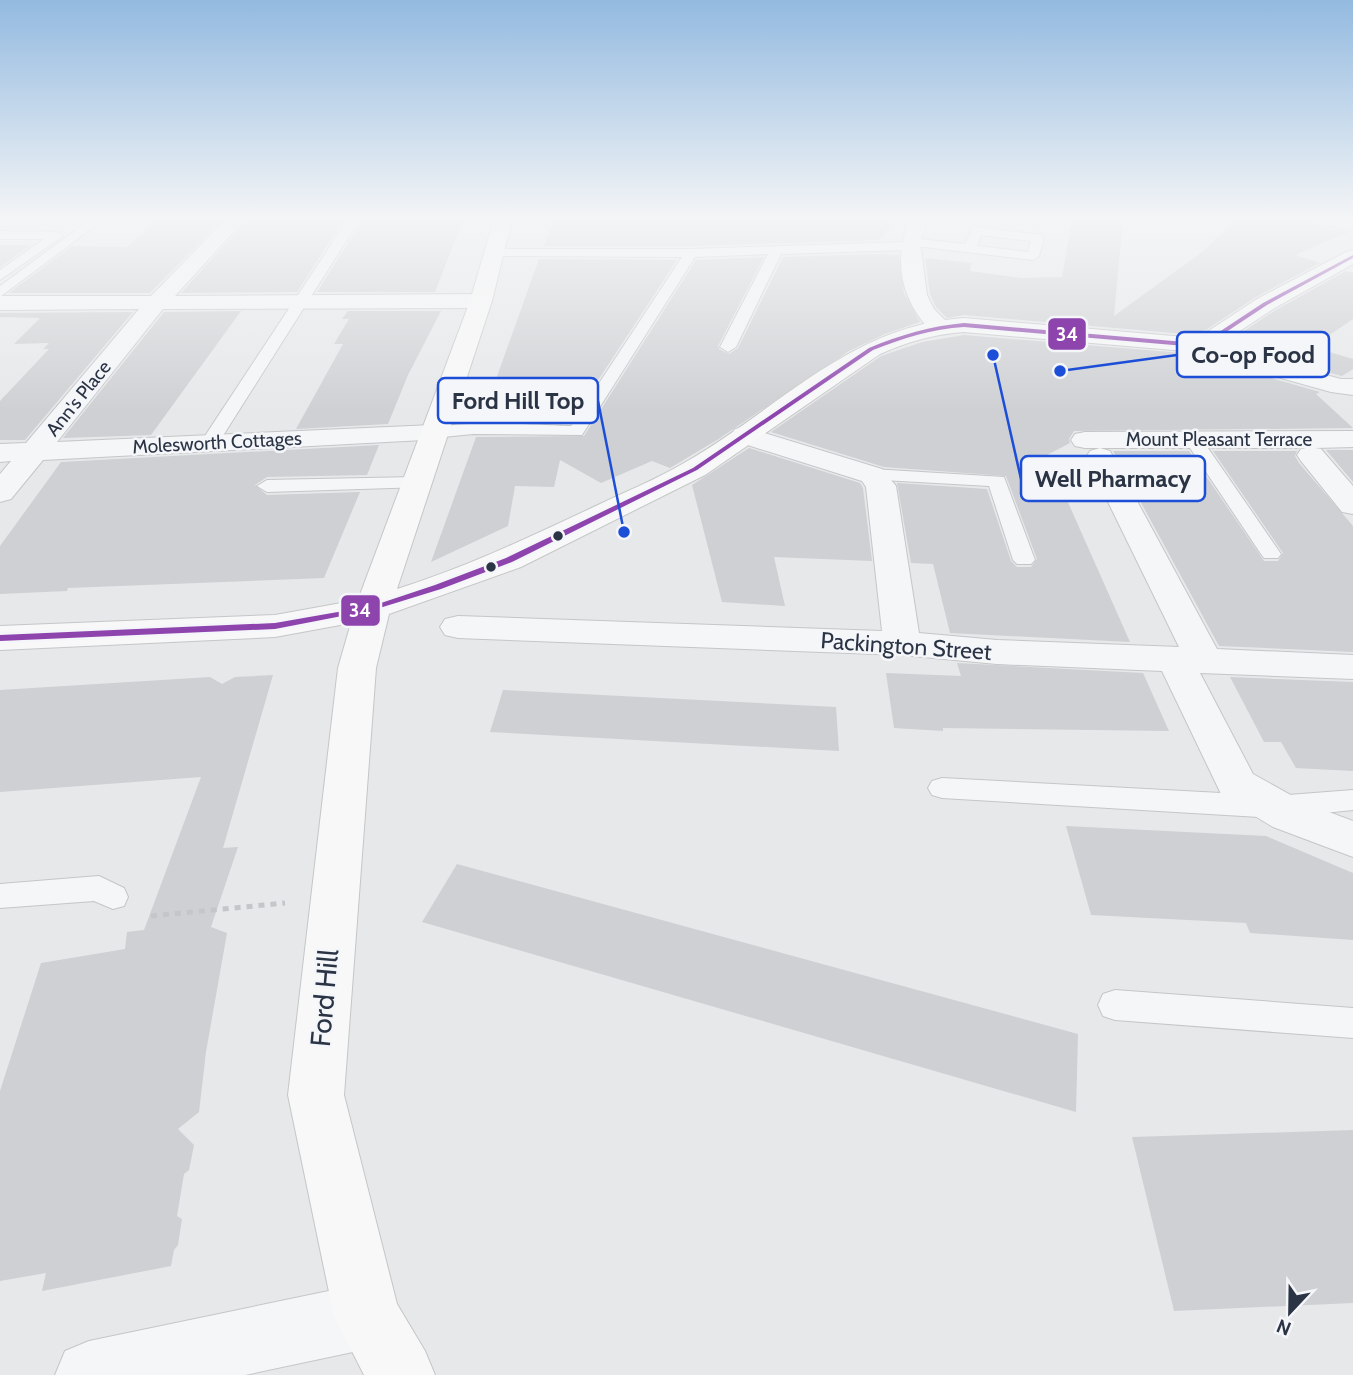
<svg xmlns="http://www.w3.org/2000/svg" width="1353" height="1375" viewBox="0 0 1353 1375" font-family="Cabin,sans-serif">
  <rect width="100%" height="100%" fill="#e6e8ea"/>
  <g fill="#ced0d3">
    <polygon points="159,219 223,219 150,293 9,293 72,246 127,247"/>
    <polygon points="248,219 343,221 297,292 181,293"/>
    <polygon points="554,219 895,219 880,240 691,246 544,246"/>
    <polygon points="1072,219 1123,219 1114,316 1202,252 1237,219 1313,219 1317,226 1349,232 1295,255 1320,263 1256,297 1206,330 1185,334 964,315 947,318 936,307 930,294 925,258 971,263 970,271 1021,278 1062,277"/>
    <polygon points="463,220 435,292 317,292 362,221"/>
    <polygon points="0,245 31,245 0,267"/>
    <polygon points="880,254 899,255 904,293 920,322 885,334 849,351 717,440 670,468 652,461 601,483 560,460 554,487 515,486 508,526 431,562 476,437 584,436 696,260 764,257 718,346 719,349 729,354 738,348 783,257"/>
    <polygon points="539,259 677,260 570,423 481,421"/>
    <polygon points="1346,271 1353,273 1353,319 1318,343 1325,345 1319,349 1353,359 1353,369 1342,376 1223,345 1274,311"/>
    <polygon points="241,311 151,435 63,438 164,312"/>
    <polygon points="348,311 441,311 408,375 388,424 296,429 343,344 334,344 349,319 342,319"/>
    <polygon points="133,312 25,440 0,440 0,401 49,349 43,349 49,343 14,344 40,318 0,317 0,313"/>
    <polygon points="964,335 1183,353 1320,392 1316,394 1353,428 1074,431 1069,439 1070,443 1047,455 1130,642 950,633 933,564 911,563 897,483 987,489 1011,561 1017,567 1031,567 1037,559 1006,476 884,467 771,432 881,356 922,342"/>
    <polygon points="379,445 367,475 267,477 255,485 267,495 360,492 324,578 68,588 67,591 0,594 0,546 61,462"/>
    <polygon points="749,448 860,483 863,488 872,561 774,557 785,606 722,602 692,485"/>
    <polygon points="1326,450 1353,450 1353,482"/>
    <polygon points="1113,451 1189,451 1264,561 1278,561 1283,553 1213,451 1297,451 1295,456 1299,463 1353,526 1353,652 1219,646"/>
    <polygon points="957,663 1143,673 1169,731 943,728 943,731 894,728 886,673 961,676"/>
    <polygon points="273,675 223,848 238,847 211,927 227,933 206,1052 199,1112 178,1129 194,1145 189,1170 184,1174 177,1216 182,1219 178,1245 174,1250 171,1266 42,1291 46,1273 0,1281 0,1091 41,963 125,949 127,932 144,930 201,777 0,792 0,690 210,677 222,684 235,677"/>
    <polygon points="1230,677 1353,682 1353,771 1296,768 1281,742 1264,742"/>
    <polygon points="503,690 836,707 839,751 490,732"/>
    <polygon points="1066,826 1266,836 1353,873 1353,940 1250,933 1246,923 1091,915"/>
    <polygon points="457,864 1078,1034 1076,1112 422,922"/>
    <polygon points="1353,1130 1353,1303 1174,1311 1132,1137"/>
  </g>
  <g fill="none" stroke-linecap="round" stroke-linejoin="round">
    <g stroke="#c4c6c8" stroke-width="2">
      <g id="lane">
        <polygon points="91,219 104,219 0,297 0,286"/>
        <polygon points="348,219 360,219 219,442 216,446 204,446 201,442"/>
        <path d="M1021,219H1046L1047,220C1041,226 1027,224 1021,219Z"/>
        <path d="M977,227L1042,235L1044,238L1039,256L1033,260L915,246L909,250L781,254L736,347L728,352L720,347L768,254L695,257L582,435L473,434L433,438L424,433C437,418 546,425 571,426L682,257L494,256L490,255V249H691L904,242L910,238L965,244L973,228ZM981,235L1031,241L1028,252L977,246Z"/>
        <polygon points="0,231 57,232 63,236 0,280 0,270 44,239 0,239"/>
        <polygon points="1193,434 1199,435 1281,554 1278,558 1264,558 1261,554 1184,439"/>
        <polygon points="872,469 1004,477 1035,560 1031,564 1017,564 1013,560 989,486 865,479 863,475 865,471"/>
        <polygon points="416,477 423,479 425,483 423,487 267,492 257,486 267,480"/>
        <polygon points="942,778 1275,796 1353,790 1353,810 1275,818 942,798 932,795 928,788 932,781"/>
        <polygon points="99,876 124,888 128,897 124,906 113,909 94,901 0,908 0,884"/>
        <polygon points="1115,990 1353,1008 1353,1038 1115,1020 1103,1016 1098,1005 1103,994"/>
      </g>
    </g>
    <g stroke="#c4c6c8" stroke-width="2">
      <g id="street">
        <polygon points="226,219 245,219 175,296 481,294 489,296 492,301 489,306 481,308 163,309 57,442 433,425 443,427 447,433 443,439 43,460 11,499 0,502 0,474 11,461 0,462 0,444 26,443 139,309 0,310 0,296 151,296"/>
        <path d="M910,219H928L920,242L927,295L934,309L951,326L947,331H931C900,299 893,259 910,219Z"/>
        <polygon points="1316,219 1353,219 1353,230 1318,223"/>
        <polygon points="1185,337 1341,379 1353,379 1353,395 1331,392 1177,349 1173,344 1177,339"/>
        <polygon points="745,427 882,469 896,486 919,633 997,640 1179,647 1086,457 1090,451 1100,448 1110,451 1217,649 1353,655 1353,679 1200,673 1253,774 1305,803 1353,821 1353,857 1273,827 1222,796 1162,671 997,664 902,655 458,638 445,635 440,627 445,619 458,616 882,631 866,487 862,481 735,441 731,435 735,429"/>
        <polygon points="1353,431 1353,447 1315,448 1321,449 1353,486 1353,514 1342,512 1301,461 1297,455 1301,449 1306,448 1085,448 1075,446 1071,440 1075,434 1085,432"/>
        <polygon points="367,1283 390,1293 400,1316 390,1339 367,1349 245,1375 55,1375 65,1351 89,1341"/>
      </g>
    </g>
    <g stroke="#c4c6c8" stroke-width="2">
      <path id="secondary" d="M494,219H512L492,301L397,589C467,567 532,536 598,505C627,491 657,479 684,463C778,410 850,325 964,318L1185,337L1207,332L1257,299L1346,252L1353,250V264L1273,309L1223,342L1185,351L964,332C934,334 907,342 880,354L705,475L521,567L389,614L376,668L344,1095L397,1304L425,1351L435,1375H364L334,1316L288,1095L338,668L351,623L275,637L0,650V626L275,615L358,600L470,301Z"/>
    </g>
    <polyline stroke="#c5c6ca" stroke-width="5" stroke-dasharray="6 6" stroke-linecap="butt" points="151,916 285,903"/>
    <use href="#lane" fill="#f5f6f7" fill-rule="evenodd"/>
    <use href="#street" fill="#f5f6f7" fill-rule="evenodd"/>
    <use href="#secondary" fill="#f8f8f8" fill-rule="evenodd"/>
    <g stroke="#f4f6f9" stroke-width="5">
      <path id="bus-1" d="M1353,255V258L1267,305L1217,338L1185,346L964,327C932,329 903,338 873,350L697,470L512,562L441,589L373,610L275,629L0,641V635L275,623L372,606L435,585L506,558L693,468L869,348C900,335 931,326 964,323L1185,342L1213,336L1263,303Z"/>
    </g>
    <use href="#bus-1" fill="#8e44ad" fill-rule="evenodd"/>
  </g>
  <linearGradient id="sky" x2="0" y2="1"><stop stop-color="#93bae0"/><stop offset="0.53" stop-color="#f4f5f6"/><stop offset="1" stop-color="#f4f5f6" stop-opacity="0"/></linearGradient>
  <rect width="1353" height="411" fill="url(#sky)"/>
  <g fill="#2b3445" stroke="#f4f6f9" stroke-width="2.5">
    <circle cx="558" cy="536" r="6"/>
    <circle cx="491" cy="567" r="6"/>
  </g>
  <g text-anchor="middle" stroke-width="5" stroke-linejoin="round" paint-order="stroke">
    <g font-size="19" fill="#2b3445" stroke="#f4f6f9">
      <text transform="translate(78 398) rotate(-51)" y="7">Ann's Place</text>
      <text x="1219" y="446">Mount Pleasant Terrace</text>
      <text transform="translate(217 442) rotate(-3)" y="7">Molesworth Cottages</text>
    </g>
    <g font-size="23" fill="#2b3445" stroke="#f4f6f9">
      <text transform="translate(906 646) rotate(4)" y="8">Packington Street</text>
    </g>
    <g font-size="28" fill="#2b3445" stroke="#f4f6f9">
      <text transform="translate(324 998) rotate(-85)" y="10">Ford Hill</text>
    </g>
  </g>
  <path fill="none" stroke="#1d4ed8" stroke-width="2.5" d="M1060 371L1177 355M624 532L598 401M993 355L1021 479"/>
  <g fill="#1d4ed8" stroke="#f4f6f9" stroke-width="2.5">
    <circle cx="1060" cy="371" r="7"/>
    <circle cx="624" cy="532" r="7"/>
    <circle cx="993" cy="355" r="7"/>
  </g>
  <g fill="#f4f6f9" stroke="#1d4ed8" stroke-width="2.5">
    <rect x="1177" y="332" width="152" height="45" rx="7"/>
    <rect x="438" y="378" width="160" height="45" rx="7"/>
    <rect x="1021" y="456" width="184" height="45" rx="7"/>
  </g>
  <g font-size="24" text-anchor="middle" font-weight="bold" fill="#2b3445">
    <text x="1253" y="363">Co-op Food</text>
    <text x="518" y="409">Ford Hill Top</text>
    <text x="1113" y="487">Well Pharmacy</text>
  </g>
  <g stroke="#f4f6f9" stroke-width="2.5">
    <rect x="1047" y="317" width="40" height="34" rx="7" fill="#8e44ad"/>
    <rect x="340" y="594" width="41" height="33" rx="7" fill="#8e44ad"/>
  </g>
  <g font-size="19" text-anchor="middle" font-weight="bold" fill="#fff">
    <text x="1067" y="341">34</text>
    <text x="360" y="617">34</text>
  </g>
  <g transform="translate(1290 1312) rotate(202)" stroke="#f4f6f9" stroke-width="5" paint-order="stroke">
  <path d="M0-5L12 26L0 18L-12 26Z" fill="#2b3445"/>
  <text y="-10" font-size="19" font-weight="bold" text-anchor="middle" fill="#2b3445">N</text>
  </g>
</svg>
